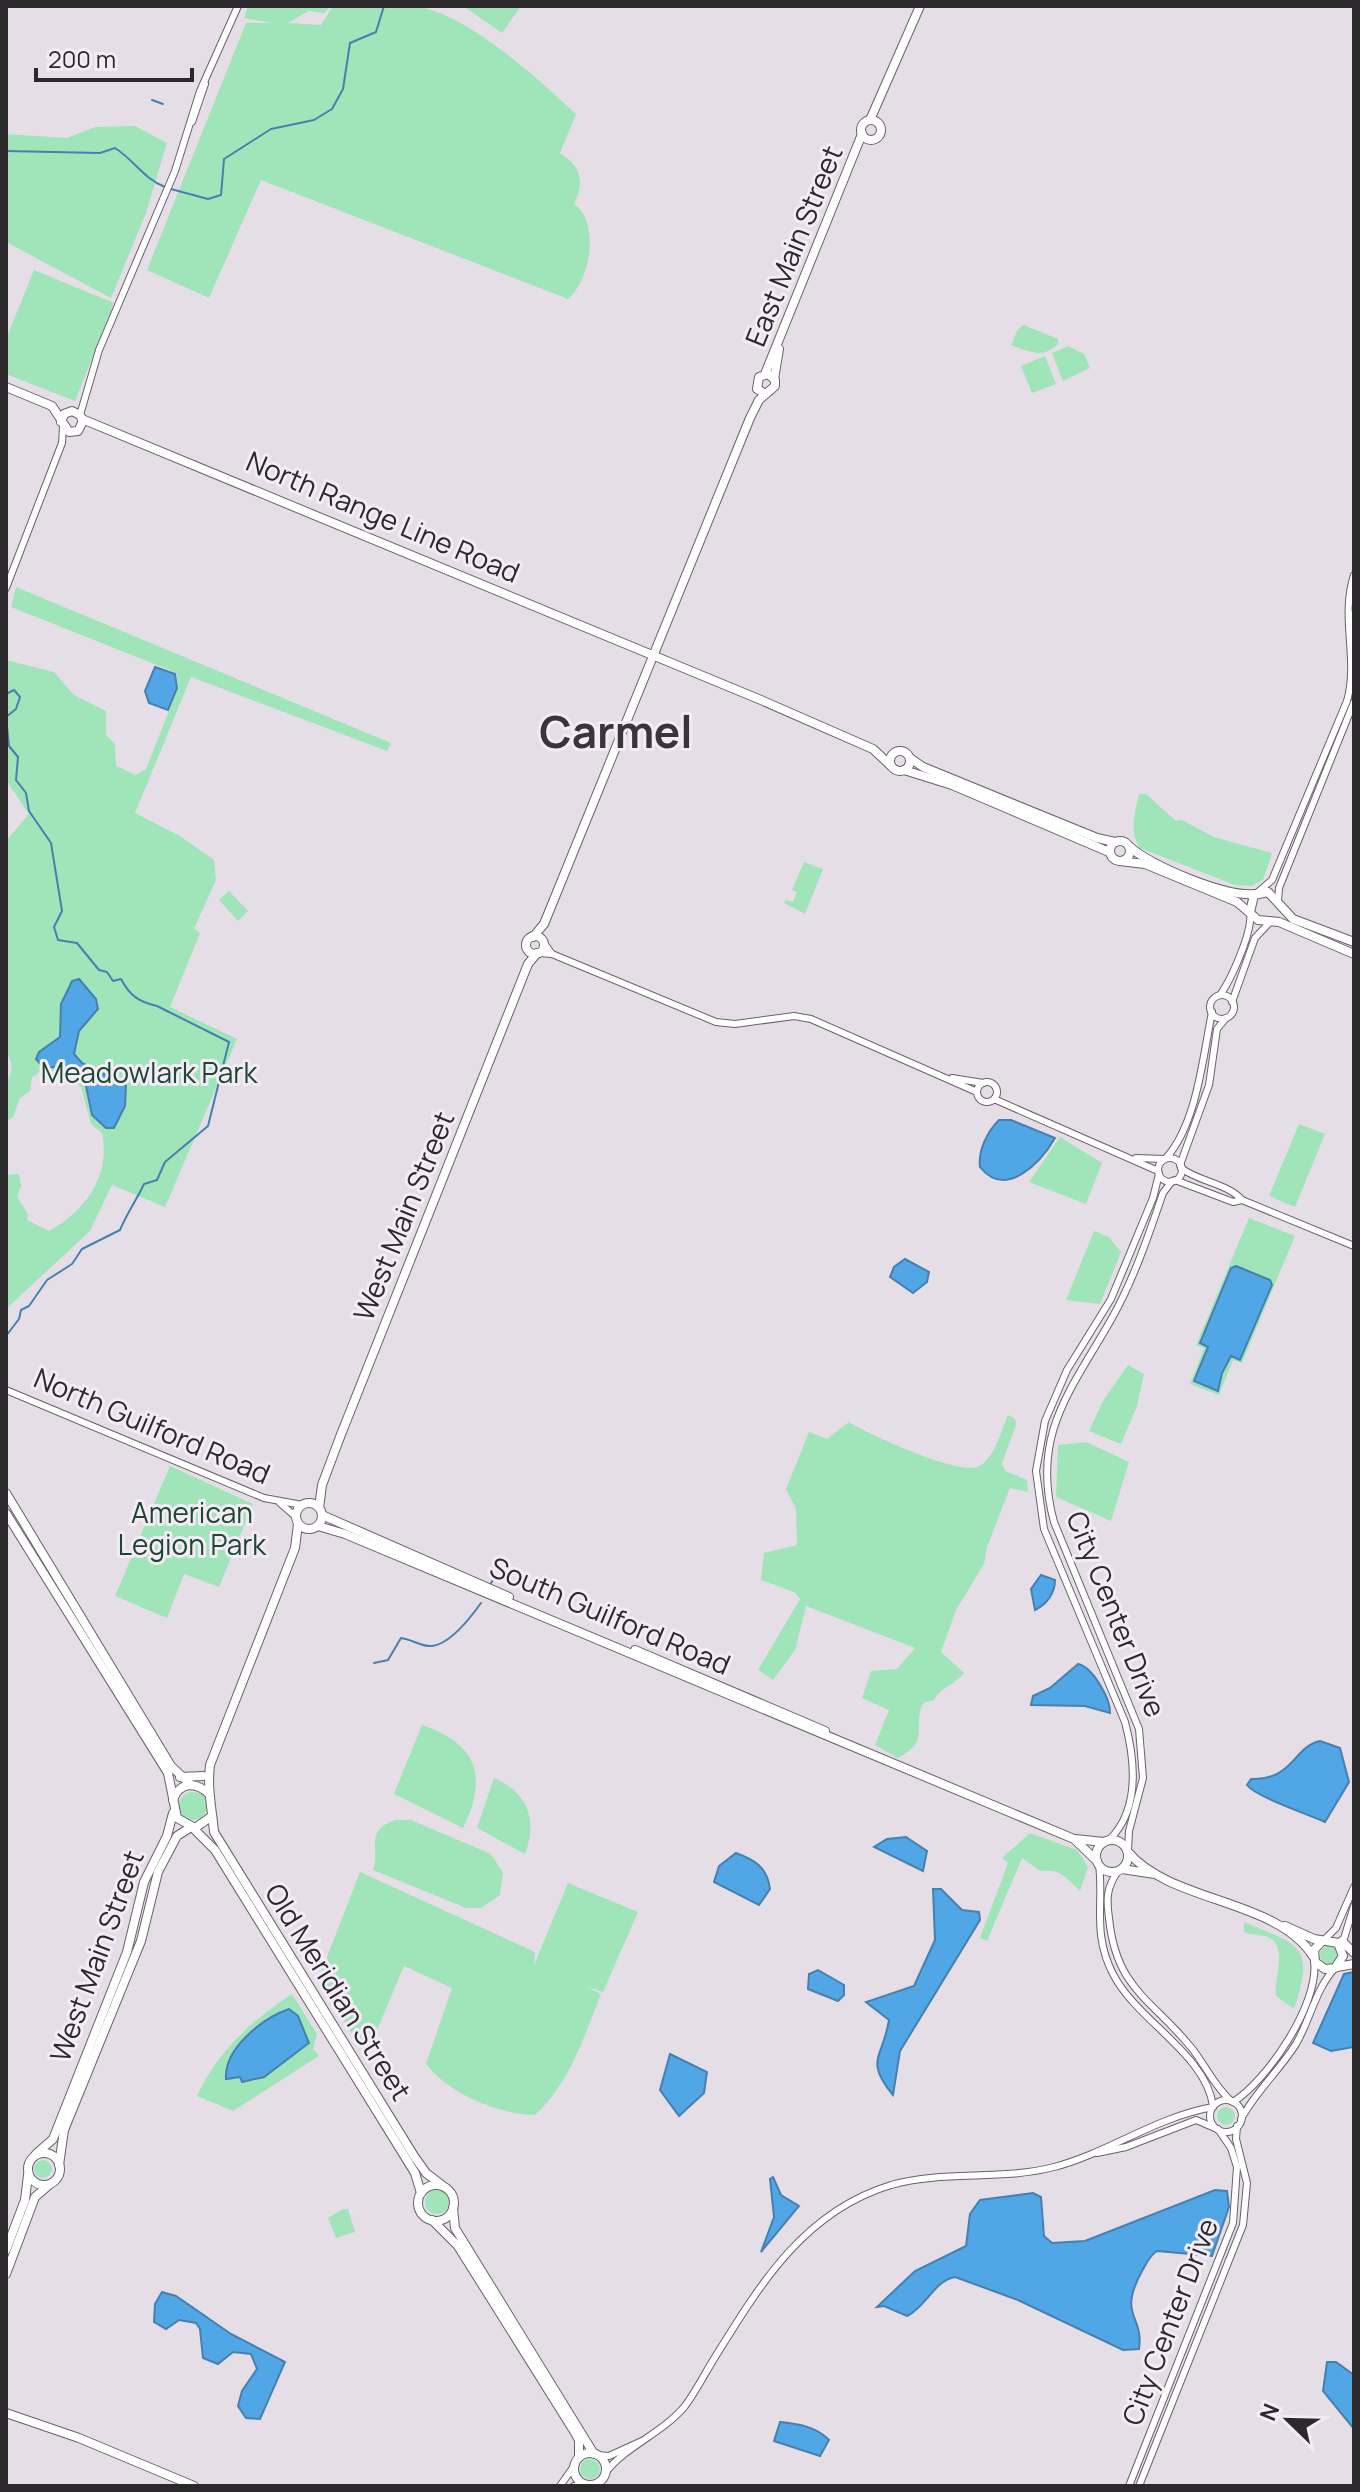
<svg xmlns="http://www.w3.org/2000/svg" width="1360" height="2492" viewBox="0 0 1360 2492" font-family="Manrope,sans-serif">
  <rect width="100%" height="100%" fill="#e6dee7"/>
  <g fill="#a0e4ba">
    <path d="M248,6H330L325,13L308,11L288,23L321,25L333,6C359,6 387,3 413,6C465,11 538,79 576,114L560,153C581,166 585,182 574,204C600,221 591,280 568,299L261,180L209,298L147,270L246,23H272L244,18Z"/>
    <polygon points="463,6 521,6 502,33"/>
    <polygon points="135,126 167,143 146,213 111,298 6,242 6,134 67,138 95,127"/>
    <polygon points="34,270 114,303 75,401 6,374 6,339"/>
    <path d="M1024,325L1058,339V344C1043,359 1028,352 1011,345L1018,329Z"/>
    <polygon points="1068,346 1084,354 1090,368 1063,381 1052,353"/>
    <polygon points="1045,356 1056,384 1032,393 1021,366"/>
    <path d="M16,587L391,743L387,751L191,677L135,813L180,836L214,860L216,880L194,929L200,933L170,1007L237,1039L165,1207L112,1185L90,1231L6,1309V1175L19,1174L21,1186L17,1197L28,1214L27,1220L49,1231C86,1211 111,1175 102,1133L91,1124L81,1087L62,1075L40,1072L32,1077L30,1091L20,1098L13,1117L6,1121C6,1110 4,1098 6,1088C9,1071 17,1070 6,1052V841L29,814L6,780V660L54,672L74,695L106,711V735L115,744L116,766L136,775L146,769L178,688L177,675L172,671L11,607Z"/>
    <path d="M1139,794H1146L1176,821L1182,820L1214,837L1272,853L1263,880L1252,886L1235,885L1140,848C1129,832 1135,812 1139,794Z"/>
    <polygon points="804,862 823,869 805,914 784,903 786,900 793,902 797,892 792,890"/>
    <polygon points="229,891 248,911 238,921 219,900"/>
    <polygon points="1299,1124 1325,1134 1295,1207 1269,1196"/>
    <polygon points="1060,1137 1102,1163 1086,1204 1029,1182"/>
    <polygon points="1249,1218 1295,1236 1242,1363 1233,1360 1219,1395 1190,1384 1204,1348 1196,1345"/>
    <polygon points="1094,1231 1109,1237 1121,1252 1100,1304 1066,1300"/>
    <polygon points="1128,1365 1144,1374 1137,1406 1121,1444 1089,1431 1103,1401"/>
    <path d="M1008,1415L1015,1419L1016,1425L1002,1463L1005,1471L1027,1480L1028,1492L1010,1488L987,1547L984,1564L956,1610L941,1652L964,1673C955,1685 942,1686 934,1700L923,1703C912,1729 931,1740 898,1758L875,1745L889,1710L862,1698L871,1671L897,1669L915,1648L806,1606L795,1650L773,1680L758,1670L800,1599L794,1592L761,1580L764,1553L797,1545L796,1509L786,1489L809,1432L827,1439L849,1422C870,1435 955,1474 977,1467C994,1461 1001,1431 1008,1415Z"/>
    <polygon points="1086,1442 1129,1462 1111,1521 1056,1497 1058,1445"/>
    <polygon points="170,1466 253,1504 219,1587 184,1574 167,1618 115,1596"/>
    <path d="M422,1725C478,1744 488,1777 463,1828L394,1794Z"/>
    <path d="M494,1778C528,1793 538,1820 525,1854L477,1828Z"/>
    <circle cx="193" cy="1806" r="14"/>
    <path d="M395,1820H411L491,1854L503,1873L500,1895L481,1908H466L373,1870C381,1850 363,1831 395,1820Z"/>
    <path d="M1030,1833L1077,1850L1088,1867L1080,1891C1066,1877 1059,1868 1040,1871L1022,1858L987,1941L980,1938L1008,1863L1002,1858Z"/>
    <path d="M360,1872L535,1952L534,1965L568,1883L638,1912L603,1992L586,1986L601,1994C584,2036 570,2083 535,2115C498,2114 449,2094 426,2064L452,1988L404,1966L366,2056L318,1980Z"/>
    <path d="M1244,1922C1299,1945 1316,1945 1294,2009L1276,1996C1273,1981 1288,1949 1270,1938C1263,1934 1252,1936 1244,1932Z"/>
    <circle cx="1329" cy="1955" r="9"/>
    <path d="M292,1994L317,2034L313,2049L319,2056L233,2111L197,2096C218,2051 251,2021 292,1994Z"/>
    <circle cx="1226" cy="2116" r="9"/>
    <circle cx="43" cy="2169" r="9"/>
    <circle cx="437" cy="2202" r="12"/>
    <polygon points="343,2209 348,2209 355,2232 336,2238 328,2218"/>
    <circle cx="590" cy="2469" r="10"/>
  </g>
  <g fill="#51a6e6" stroke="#4680ae" stroke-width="2">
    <polygon points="155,667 175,674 177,688 168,710 149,703 145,691"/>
    <polygon points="79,979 96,999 98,1009 79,1031 74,1054 82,1063 126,1085 125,1106 114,1128 106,1128 92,1115 85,1081 54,1067 44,1068 36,1059 39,1052 60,1037 61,1004 72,981"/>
    <path d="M999,1120H1011L1055,1138C1041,1162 1006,1200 980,1167C978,1151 987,1132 999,1120Z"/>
    <polygon points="905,1259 929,1272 927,1282 913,1293 890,1277 894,1267"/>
    <polygon points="1236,1266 1270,1280 1272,1285 1240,1360 1231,1356 1222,1373 1218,1391 1194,1381 1208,1347 1200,1343 1231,1268"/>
    <path d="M1041,1575L1055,1580C1055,1593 1047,1604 1035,1610L1031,1589Z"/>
    <path d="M1078,1664C1093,1667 1111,1700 1110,1713L1085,1706L1031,1705L1033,1696L1050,1688Z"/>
    <path d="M1320,1741L1340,1748L1349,1782L1325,1822C1308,1814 1256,1797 1247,1785L1251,1779C1294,1780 1293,1747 1320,1741Z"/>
    <polygon points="906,1837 927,1851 923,1871 874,1847 887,1839"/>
    <path d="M736,1853C755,1860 767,1867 770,1889L759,1905L714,1882L719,1866Z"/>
    <path d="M933,1889H941L962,1910L979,1912L980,1920L900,2051L893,2095C864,2060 883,2058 889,2020L866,2002L914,1986L935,1940Z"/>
    <polygon points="818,1970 844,1985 844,1995 838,2001 808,1989 809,1974"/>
    <polygon points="1354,1972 1354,2047 1331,2051 1313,2043 1344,1974"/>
    <path d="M289,2009L298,2016L309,2043L264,2077L242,2082L240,2077L226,2079C224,2048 263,2018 289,2009Z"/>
    <polygon points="670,2054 707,2072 704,2093 679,2116 660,2090"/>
    <polygon points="773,2177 781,2195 799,2206 761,2252 774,2217 770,2179"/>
    <path d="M1215,2190L1227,2191L1229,2207L1212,2256L1157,2251C1149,2256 1147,2263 1142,2271C1117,2317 1144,2314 1139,2349L1123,2350L1018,2300L955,2277C934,2281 926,2307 907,2316L884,2306L877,2307L915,2271L966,2246L970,2214L980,2200L1033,2193L1041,2197L1044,2236L1052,2243L1085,2241Z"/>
    <polygon points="162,2292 176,2296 231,2334 285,2362 260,2419 246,2418 238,2406 242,2391 257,2369 251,2354 233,2352 218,2364 203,2358 200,2329 196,2323 179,2320 166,2329 154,2322 155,2304"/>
    <polygon points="1327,2362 1336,2362 1354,2375 1354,2429 1323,2391"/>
    <path d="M780,2422C797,2424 816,2426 829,2440L820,2456L774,2441Z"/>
  </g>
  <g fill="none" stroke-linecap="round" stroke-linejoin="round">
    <g stroke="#4680ae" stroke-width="2">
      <polyline points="152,100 163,104"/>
      <path d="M6,151L100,153L115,148C134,160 144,179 165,187"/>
      <polyline points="171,189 208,199 221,195 224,159 271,129 314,120 332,109 343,89 350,43 376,32 384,6"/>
      <path d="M6,694L14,690L20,697L16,709L6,717L9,746L18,757L16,780L26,793L29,811L51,843L62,911L54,927L58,940L77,943L99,970L107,972L113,981L121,979C130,996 139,1002 157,1006L229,1042L208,1126L165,1162L157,1180L144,1184C136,1201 127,1213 120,1230L82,1249L72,1264L47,1280L29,1306L21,1310L19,1319L6,1336"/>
      <polyline points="491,1583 494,1578 505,1580"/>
      <path d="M374,1663L388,1660L401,1638C411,1639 422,1647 432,1646C451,1644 471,1617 481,1603"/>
    </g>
    <g stroke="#686169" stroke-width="8">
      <g id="minor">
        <polyline points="192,122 205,84"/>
        <polyline points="80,415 99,350 175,171 200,91 238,6"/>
        <polyline points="6,588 62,443 63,427"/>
        <polyline points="1354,613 1354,624"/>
        <path d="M1258,892L1272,880L1347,701C1359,659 1340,618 1354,575"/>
        <polyline points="1278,901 1279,888 1354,702"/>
        <polyline points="544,943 552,954"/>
        <polyline points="540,953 552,954 716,1022 735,1024 794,1016 811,1019 977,1092"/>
        <path d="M1220,995C1231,980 1253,931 1250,913"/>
        <circle cx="1222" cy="1007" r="12"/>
        <polyline points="1232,1002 1255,938 1270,922"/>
        <polyline points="952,1078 983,1083"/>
        <circle cx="987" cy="1092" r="10"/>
        <polyline points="994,1099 1158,1171"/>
        <polyline points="1136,1158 1164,1159"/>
        <path d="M1166,1158C1197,1124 1203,1056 1212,1012"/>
        <circle cx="1170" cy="1170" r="12"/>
        <polyline points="1180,1165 1209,1085 1217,1029 1226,1018"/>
        <path d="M1181,1168C1199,1182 1227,1183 1242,1200L1354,1246"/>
        <polyline points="1175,1180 1233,1202 1242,1200"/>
        <polyline points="6,1390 264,1498 302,1505"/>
        <polyline points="280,1503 296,1517"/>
        <path d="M1109,1840C1140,1810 1135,1760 1125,1722L1044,1529L1036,1471L1045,1421L1067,1370L1111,1299L1153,1198L1159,1174"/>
        <path d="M1128,1850L1129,1831L1143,1778L1139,1729L1054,1522C1030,1434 1072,1389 1112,1318C1134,1279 1149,1234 1163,1193L1172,1181"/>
        <path d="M1099,1864C1104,1904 1092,1933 1113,1974C1137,2021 1206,2054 1213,2106"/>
        <path d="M1118,1871C1107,1887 1106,1898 1109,1918C1116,1988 1150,1998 1190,2046C1205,2064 1213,2085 1231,2101"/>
        <polyline points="1323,1941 1336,1928 1354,1887"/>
        <polyline points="1342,1945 1354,1906"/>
        <circle cx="1226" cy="2116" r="16"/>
        <path d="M1233,2102C1267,2081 1320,2003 1314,1961"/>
        <path d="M1241,2119C1256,2091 1279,2071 1296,2044C1311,2018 1315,1990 1335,1968"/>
        <polyline points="1097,2153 1126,2147 1196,2120 1215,2128"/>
        <polyline points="597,2455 609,2456 642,2441"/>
        <path d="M606,2472C625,2447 664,2432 685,2406C697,2390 706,2371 717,2354C761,2283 805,2211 891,2185C945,2170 1000,2181 1054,2167C1108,2153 1156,2117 1213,2107"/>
        <polyline points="560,2486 574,2466"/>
        <polyline points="574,2486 584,2485"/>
        <polyline points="1129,2486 1233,2223 1237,2167 1231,2148 1218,2129"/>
        <polyline points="1139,2486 1243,2225 1247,2183 1236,2139 1237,2126"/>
      </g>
    </g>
    <g stroke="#686169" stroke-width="10">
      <g id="major">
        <polyline points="870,120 920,6"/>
        <circle cx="871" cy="130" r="10"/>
        <polyline points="765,374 862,134"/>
        <polyline points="774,379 779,349"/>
        <polyline points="6,387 52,406 69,432 78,431 83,421 80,415 72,411 64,414 61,422"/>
        <polyline points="82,419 761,700 873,749 890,765"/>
        <circle cx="900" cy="761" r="10"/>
        <polyline points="910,758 923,767 1097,838 1115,842"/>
        <polyline points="904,770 952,785 1109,852"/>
        <circle cx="1120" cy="851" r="10"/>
        <path d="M1129,846C1150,866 1226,897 1255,894"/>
        <polyline points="1120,861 1145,864 1237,902 1258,920 1279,922 1354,954"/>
        <polyline points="1250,912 1254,895 1268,892 1293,919 1354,942"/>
        <circle cx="535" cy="945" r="9"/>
        <polyline points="533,937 544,924 750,418 759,400 775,386 775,380 768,374 759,377 757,389 766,394"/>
        <polyline points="6,1493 171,1766 191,1785"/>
        <circle cx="309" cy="1516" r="13"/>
        <polyline points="319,1508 322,1485 340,1437 528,964 537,953"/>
        <polyline points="6,1513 168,1773 177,1818 195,1828 212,1816"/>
        <polyline points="322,1515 509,1597"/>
        <path d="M298,1524L295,1548L210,1765C207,1788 212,1809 214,1832L414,2156L426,2173L443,2186"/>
        <polyline points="318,1526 345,1534 1074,1839 1097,1861"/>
        <polyline points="635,1650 825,1731"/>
        <polyline points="180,1777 203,1776"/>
        <path d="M173,1800C179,1782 196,1781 209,1794"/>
        <polyline points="192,1827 215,1850 415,2173 421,2193"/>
        <polyline points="1075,1839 1104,1842"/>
        <circle cx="1112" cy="1856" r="16"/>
        <path d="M1128,1852C1171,1903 1277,1899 1313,1956"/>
        <polyline points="1122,1869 1155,1874"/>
        <polyline points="1285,1926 1314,1939 1338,1943 1343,1956 1335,1968 1325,1969 1315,1962 1314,1950 1322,1941"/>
        <polyline points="1342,1941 1354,1953"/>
        <polyline points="1337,1967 1354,1964"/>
        <circle cx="44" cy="2169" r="16"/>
        <polyline points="36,2154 53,2139 127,1952 144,1882 167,1836 173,1813"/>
        <polyline points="59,2165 64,2130 141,1941 158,1872 177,1836 191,1827"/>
        <circle cx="436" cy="2203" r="18"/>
        <polyline points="453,2208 455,2228 594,2454"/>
        <polyline points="432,2220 458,2246 574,2431 579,2440 579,2457"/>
        <polyline points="6,2250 25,2200 28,2175"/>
        <polyline points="6,2274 35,2197 50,2184"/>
        <polyline points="6,2413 79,2438 194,2486"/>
        <circle cx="590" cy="2469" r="16"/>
      </g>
    </g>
    <use href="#minor" stroke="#fff" stroke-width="6"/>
    <use href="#major" stroke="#fff" stroke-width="8"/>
  </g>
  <g text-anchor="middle" stroke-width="6" stroke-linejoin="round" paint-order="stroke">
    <g font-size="28" fill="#2c292c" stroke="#f3ebf5">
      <text transform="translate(794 246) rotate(-68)" y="10">East Main Street</text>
      <text transform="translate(383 517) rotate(23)" y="10">North Range Line Road</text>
      <text transform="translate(404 1216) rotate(-68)" y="10">West Main Street</text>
      <text transform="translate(152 1426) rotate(23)" y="10">North Guilford Road</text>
      <text transform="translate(1116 1614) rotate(68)" y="10">City Center Drive</text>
      <text transform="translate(610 1616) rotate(23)" y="10">South Guilford Road</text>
      <text transform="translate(97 1956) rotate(-70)" y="10">West Main Street</text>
      <text transform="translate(338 1992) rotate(58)" y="10">Old Meridian Street</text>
      <text transform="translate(1170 2322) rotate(-69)" y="10">City Center Drive</text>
    </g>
    <g font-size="28" fill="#1d4730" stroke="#f3ebf5">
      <text x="149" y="1083">Meadowlark Park</text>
      <text x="192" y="1523">American<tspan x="192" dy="32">Legion Park</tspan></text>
    </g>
    <g font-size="44" font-weight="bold" fill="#3a343c" stroke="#f3ebf5">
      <text x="616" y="748">Carmel</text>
    </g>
  </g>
  <rect width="1360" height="2492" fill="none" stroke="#2c292c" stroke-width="16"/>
  <g transform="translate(1288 2420) rotate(293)" stroke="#f3ebf5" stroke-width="6" paint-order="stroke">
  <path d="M0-6L14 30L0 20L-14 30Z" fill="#2c292c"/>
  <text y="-12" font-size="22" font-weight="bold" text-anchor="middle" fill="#2c292c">N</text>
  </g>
  <path d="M36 68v12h156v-12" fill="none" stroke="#2c292c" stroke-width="4"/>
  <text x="48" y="68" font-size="24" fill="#2c292c" stroke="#f3ebf5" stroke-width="6" paint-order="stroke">200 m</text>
</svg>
